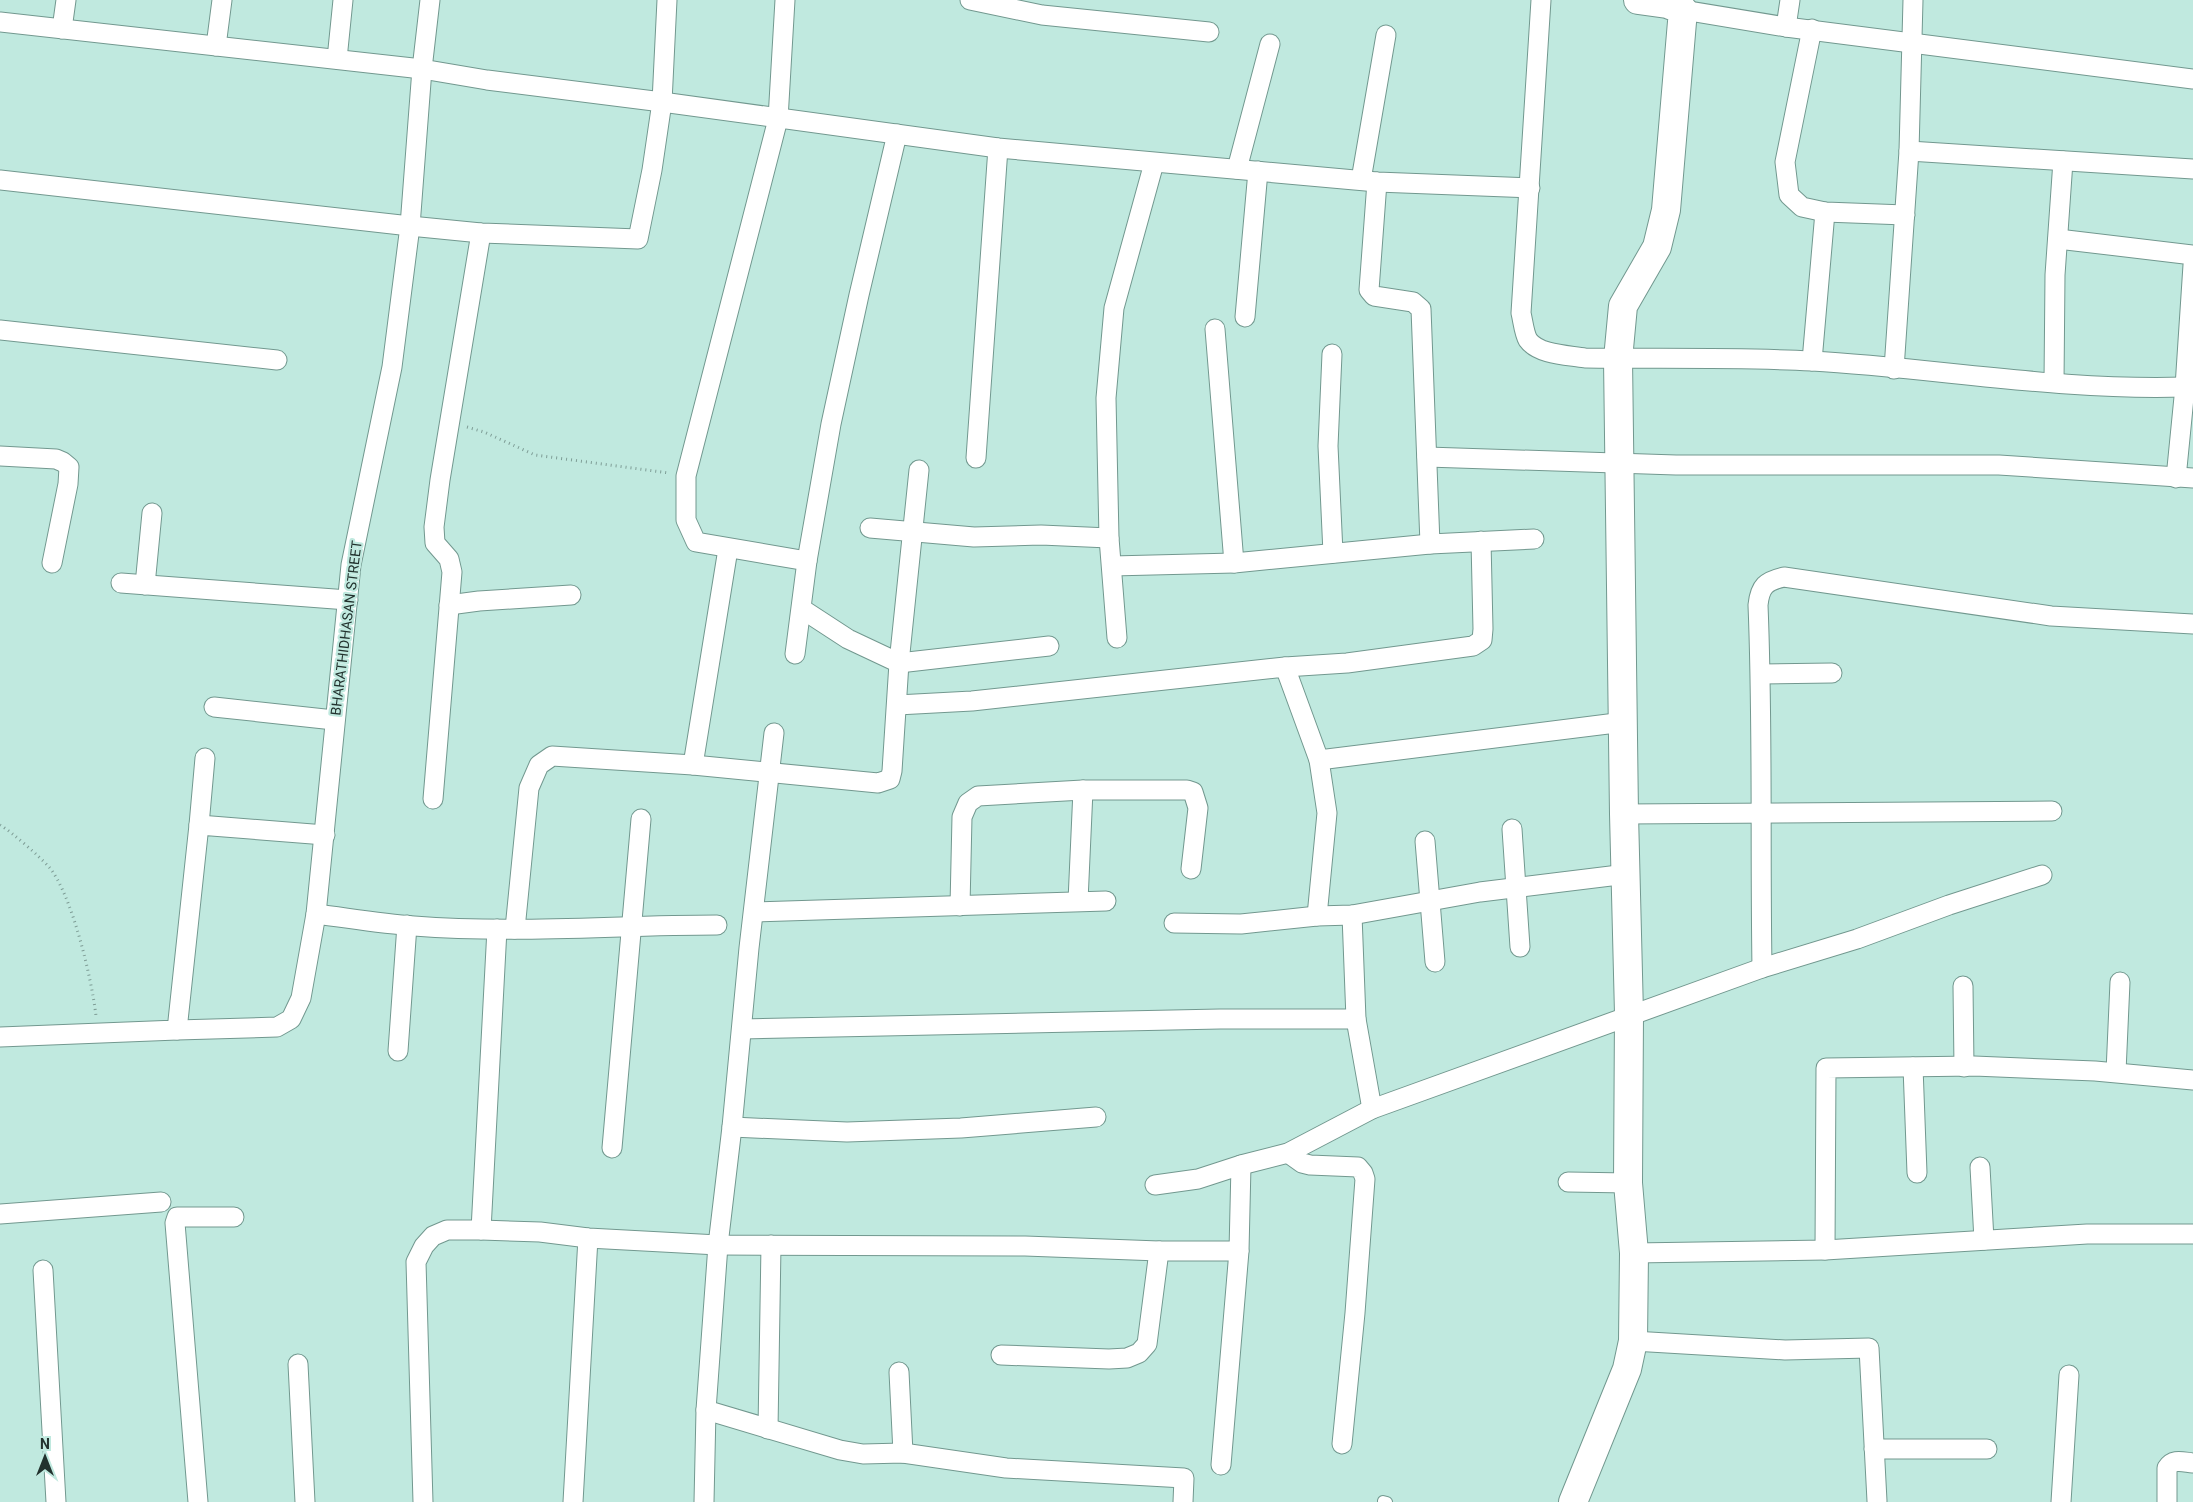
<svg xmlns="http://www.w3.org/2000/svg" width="2193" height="1502" viewBox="0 0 2193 1502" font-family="Roboto,sans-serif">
  <rect width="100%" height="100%" fill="#c0e9df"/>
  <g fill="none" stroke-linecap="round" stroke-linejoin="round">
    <g stroke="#72988f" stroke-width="12">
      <polyline id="lane" points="1383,1501 1387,1502"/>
    </g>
    <g stroke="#72988f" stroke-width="21">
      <g id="street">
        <polyline points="785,0 778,119 686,476 686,520 696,542 807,561"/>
        <polyline points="970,0 1042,15 1209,32"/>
        <path d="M1541,0L1521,313C1523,321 1524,333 1528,340C1539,355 1568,355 1585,358C1660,359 1736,357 1812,361C1936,368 2060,391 2185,387"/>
        <polyline points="1683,10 1786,27 2193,79"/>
        <polyline points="0,22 422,69 487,80 662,102 998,148 1377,182 1530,188"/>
        <polyline points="1786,27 1790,0"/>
        <polyline points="62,29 66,0"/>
        <polyline points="1812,29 1785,162 1789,195 1802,207 1825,212 1905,215"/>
        <polyline points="216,46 222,0"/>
        <polyline points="337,59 343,0"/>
        <polyline points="1909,151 2193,169"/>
        <polyline points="1237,169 1270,44"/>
        <polyline points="0,180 410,226 481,233 638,239 652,170 662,102 667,0"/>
        <polyline points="1361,180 1386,35"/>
        <polyline points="1377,182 1369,290 1374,296 1413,302 1421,309 1430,544"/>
        <polyline points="2058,239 2193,255"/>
        <polyline points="1245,317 1258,171"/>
        <polyline points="1215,329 1234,563"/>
        <polyline points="0,330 277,360"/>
        <polyline points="1332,354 1328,446 1333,553"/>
        <polyline points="1812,361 1825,212"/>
        <polyline points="1894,369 1909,151 1913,0"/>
        <polyline points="2054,382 2055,275 2063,161"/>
        <polyline points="0,456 56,459 63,462 69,467 68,484 52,563"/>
        <polyline points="1427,457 1676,465 1999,465 2193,478"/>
        <polyline points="976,458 998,148"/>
        <polyline points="2176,478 2185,387 2193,265"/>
        <polyline points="870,528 974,537 1041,535 1109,538"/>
        <polyline points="1112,566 1234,563 1430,544 1534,539"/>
        <polyline points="121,583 348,600"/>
        <polyline points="145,585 152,513"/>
        <polyline points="449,605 479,601 571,595"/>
        <polyline points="802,609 848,639 899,663 1049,646"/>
        <polyline points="1117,638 1109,538 1106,398 1114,308 1154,163"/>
        <polyline points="795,654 807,561 831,424 859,295 897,134"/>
        <polyline points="1285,667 1347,663 1473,646 1482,640 1483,629 1481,541"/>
        <polyline points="1761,674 1832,673"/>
        <polyline points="897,705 972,701 1285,667 1319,760 1624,722"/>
        <polyline points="214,707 334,720"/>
        <polyline points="693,765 878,783 890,779 892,771 899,663 919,470"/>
        <polyline points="433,799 452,572 449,559 435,543 434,527 440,480 481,233"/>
        <polyline points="1624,814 2052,811"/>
        <polyline points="199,825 205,758"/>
        <polyline points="1512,829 1520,947"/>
        <polyline points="1425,841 1435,962"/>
        <polyline points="1078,901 1083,790"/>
        <polyline points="960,906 962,817 968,803 978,796 1083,790 1187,790 1193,792 1198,808 1191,869"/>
        <polyline points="754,912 1106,901"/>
        <path d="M316,914C348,918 381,924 414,926C515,934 616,925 717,925"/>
        <polyline points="1352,915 1356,1019 1372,1109"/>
        <polyline points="1317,916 1327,813 1319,760"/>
        <polyline points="1174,923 1241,924 1317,916 1352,915 1480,892 1627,874"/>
        <polyline points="515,929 529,788 539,765 552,756 693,765 728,549"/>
        <path d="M1762,968C1760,847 1763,726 1758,605C1760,586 1766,581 1784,577L2051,616L2193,624"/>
        <polyline points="1963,986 1964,1067"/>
        <polyline points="742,1029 1220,1019 1356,1019"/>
        <polyline points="177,1030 277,1027 291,1019 301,998 316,914 351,565 392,367 410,226 422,69 430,0"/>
        <polyline points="0,1037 177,1030 199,825 325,835"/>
        <polyline points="398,1051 407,925"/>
        <polyline points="1913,1067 1917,1173"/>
        <polyline points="2116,1072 2120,982"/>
        <polyline points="732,1127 847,1132 961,1128 1096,1117"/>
        <polyline points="612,1148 641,819"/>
        <polyline points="1288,1153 1302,1163 1310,1165 1358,1167 1363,1173 1365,1179 1355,1313 1342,1444"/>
        <polyline points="1980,1167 1984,1240"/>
        <polyline points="1568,1182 1628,1183"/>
        <polyline points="1155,1185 1198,1179 1241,1165 1288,1153 1372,1109 1762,968 1857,939 1949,905 2042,875"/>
        <polyline points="0,1214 161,1202"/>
        <polyline points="481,1230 497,929"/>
        <polyline points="1825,1250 1826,1068 1974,1066 2095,1071 2193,1080"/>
        <polyline points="1634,1253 1825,1250 2087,1234 2193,1234"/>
        <polyline points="43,1270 56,1502"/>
        <polyline points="1633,1341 1785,1350 1869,1348 1877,1501"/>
        <polyline points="1001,1355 1109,1359 1127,1358 1139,1353 1147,1344 1159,1251"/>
        <polyline points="298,1364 305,1502"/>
        <polyline points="899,1372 903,1453"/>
        <polyline points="706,1410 840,1450 863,1454 903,1453 1006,1468 1184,1478 1183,1502"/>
        <polyline points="768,1429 771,1245"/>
        <polyline points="1874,1449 1987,1449"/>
        <polyline points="1221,1465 1239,1251 1241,1165"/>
        <polyline points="198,1502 175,1223 177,1217 234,1217"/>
        <polyline points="423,1502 416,1262 424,1246 433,1236 447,1230 481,1230 540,1232 588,1238 718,1245 1025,1246 1159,1251 1239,1251"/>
        <polyline points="573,1502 588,1238"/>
        <polyline points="704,1502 706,1410 718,1245 732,1127 749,948 774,733"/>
        <polyline points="2061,1502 2069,1375"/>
        <path d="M2167,1502V1468C2173,1458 2183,1462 2193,1463"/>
      </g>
    </g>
    <g stroke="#72988f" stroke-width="30">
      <polyline id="secondary" points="1573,1502 1627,1369 1633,1341 1634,1253 1628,1183 1629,1014 1624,814 1618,359 1623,306 1657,247 1666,210 1683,10 1667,4 1638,0"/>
    </g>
    <g stroke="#7e9d96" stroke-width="3" stroke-dasharray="1 4" stroke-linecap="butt">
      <polyline points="467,427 484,432 535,455 669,473"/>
      <path d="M0,825C12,832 39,856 49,867C72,894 92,980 96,1016"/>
    </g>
    <use href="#lane" stroke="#fff" stroke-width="10"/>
    <use href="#street" stroke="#fff" stroke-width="19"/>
    <use href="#secondary" stroke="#fff" stroke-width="28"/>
  </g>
  <g text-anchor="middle" stroke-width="4.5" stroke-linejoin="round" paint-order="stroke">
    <g font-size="14" fill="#22322e" stroke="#c0e9df">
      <text transform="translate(346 628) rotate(-83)" y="5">BHARATHIDHASAN STREET</text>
    </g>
  </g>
  <g transform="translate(45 1457)" stroke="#c0e9df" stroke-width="4" paint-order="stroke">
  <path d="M0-4L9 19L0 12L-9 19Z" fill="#22322e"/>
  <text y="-8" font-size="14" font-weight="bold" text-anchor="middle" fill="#22322e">N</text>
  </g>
</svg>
